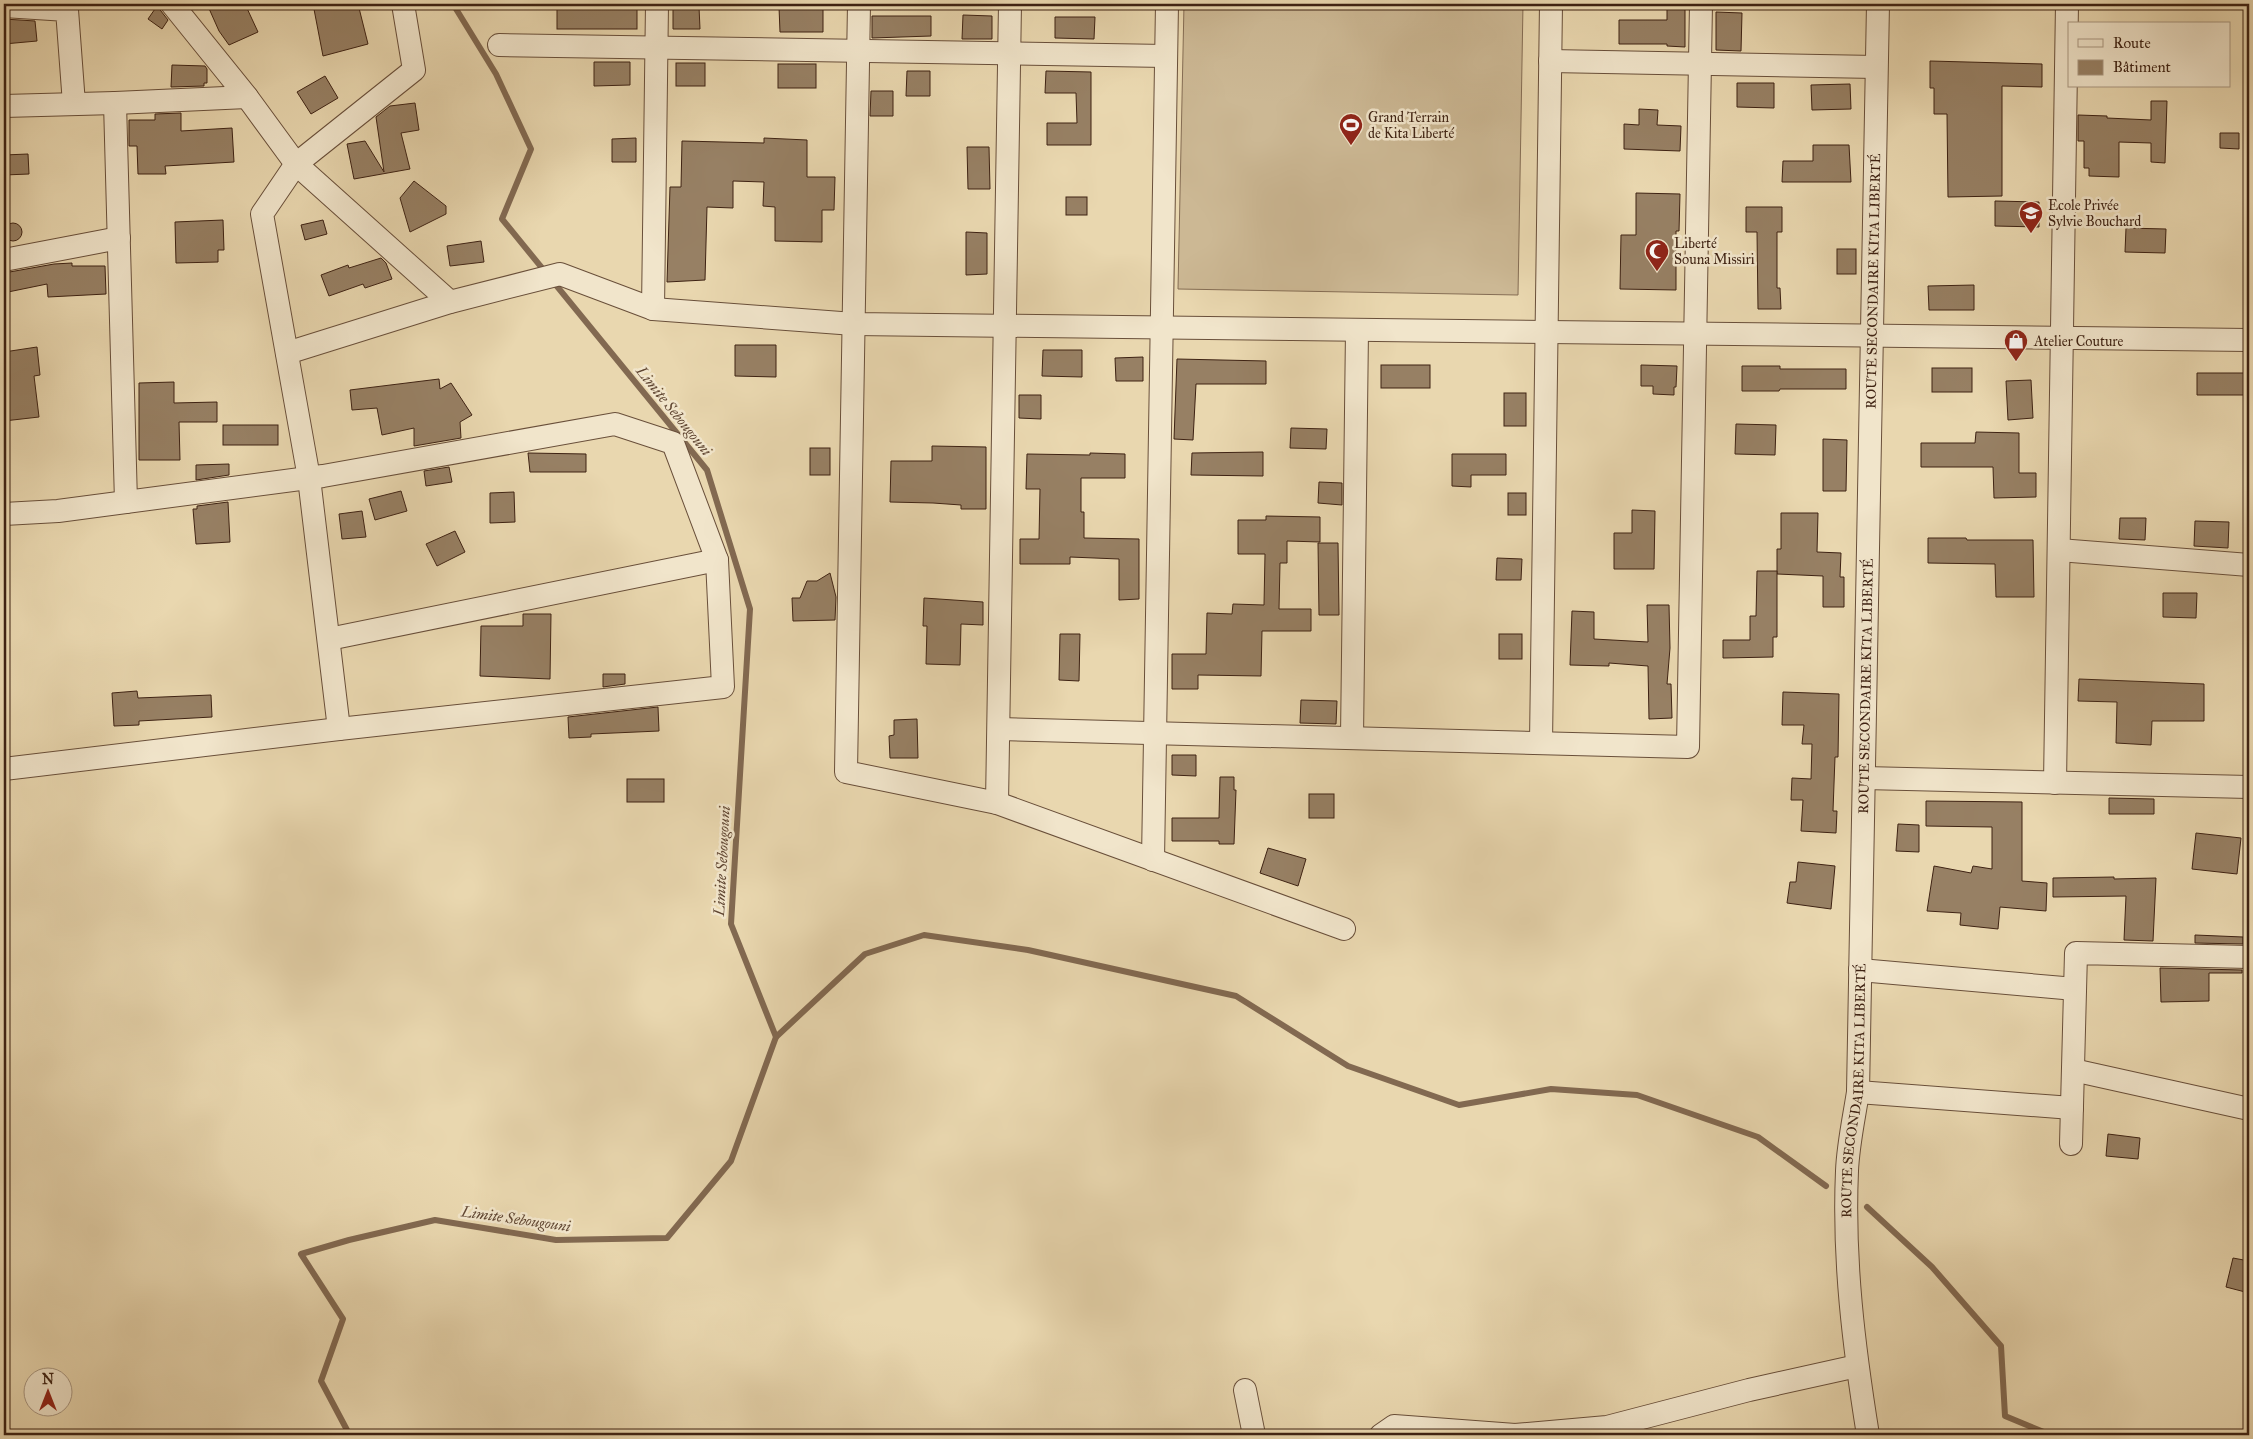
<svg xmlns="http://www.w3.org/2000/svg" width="2253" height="1439" viewBox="0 0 2253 1439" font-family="'IM FELL Great Primer',serif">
  <rect width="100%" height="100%" fill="#e9d7af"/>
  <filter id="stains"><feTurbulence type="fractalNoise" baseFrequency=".004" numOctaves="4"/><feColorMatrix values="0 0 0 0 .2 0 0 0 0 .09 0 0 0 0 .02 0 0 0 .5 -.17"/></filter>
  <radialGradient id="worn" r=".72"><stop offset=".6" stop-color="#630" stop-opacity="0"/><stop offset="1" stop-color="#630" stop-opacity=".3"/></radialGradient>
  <polygon fill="#ccb894" stroke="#856d54" points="1184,4 1523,4 1518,295 1178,289"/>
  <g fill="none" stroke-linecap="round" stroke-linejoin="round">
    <g stroke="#826951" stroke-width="6">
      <polyline points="776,1037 865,954 924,935 1028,950 1236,996 1348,1066 1459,1105 1551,1089 1637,1095 1758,1137 1826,1186"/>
      <polyline points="1867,1207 1932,1267 2001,1346 2005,1416 2051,1435"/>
      <polyline points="344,1435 347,1430 321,1381 343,1319 301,1254 349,1240 435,1220 556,1240 667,1238 731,1161 776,1037 731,924 750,609 707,470 502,219 531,149 496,74 453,4"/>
    </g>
  </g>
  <g fill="#978064" stroke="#3e2213">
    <polygon points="207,4 245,4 258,32 229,45 219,31"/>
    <polygon points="313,4 358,4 368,44 323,56"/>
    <polygon points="1667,4 1685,4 1685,47 1667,46 1667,44 1619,44 1619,20 1667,20"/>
    <polygon points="157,6 168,20 162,29 148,19"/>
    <polygon points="823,6 823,32 780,32 779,7"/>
    <rect x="557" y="7" width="80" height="22"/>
    <polygon points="673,7 699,7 700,29 673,29"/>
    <polygon points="1716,12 1742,13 1741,51 1716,50"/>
    <polygon points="963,15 992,16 992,39 962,39"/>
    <polygon points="872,16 931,16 931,36 872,38"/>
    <polygon points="1055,17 1095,17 1094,39 1055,38"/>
    <polygon points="4,19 35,21 37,41 4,44"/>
    <polygon points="1930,61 2042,64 2042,87 2002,86 2002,196 1948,197 1947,114 1934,114 1934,88 1930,88"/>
    <polygon points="594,62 630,62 630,85 594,86"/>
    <rect x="676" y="63" width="29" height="23"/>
    <rect x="778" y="64" width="38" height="24"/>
    <polygon points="172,65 205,66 207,69 207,83 204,83 204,86 171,87"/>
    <polygon points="907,71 930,71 930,96 906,96"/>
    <polygon points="1046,71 1091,72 1091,145 1047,145 1047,123 1077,123 1076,93 1045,93"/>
    <polygon points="325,76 338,98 311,114 297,92"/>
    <polygon points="1737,83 1774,83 1774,108 1737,107"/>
    <polygon points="1850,84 1851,109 1812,110 1811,85"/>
    <polygon points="871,91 893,91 893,116 870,116"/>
    <polygon points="2151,101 2167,101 2165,163 2151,162 2151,143 2119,142 2119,177 2089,176 2089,168 2084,168 2084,141 2078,141 2078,115 2107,116 2107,118 2151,120"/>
    <polygon points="415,103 419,130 401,133 410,169 354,179 347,144 365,141 384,172 376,117 390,106"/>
    <polygon points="1639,109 1658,110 1657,125 1681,126 1680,151 1624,149 1624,124 1639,125"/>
    <polygon points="181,113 181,131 232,128 234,162 165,166 166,174 138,174 137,146 129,146 129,120 155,120 155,114"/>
    <polygon points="2220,133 2239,133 2239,149 2220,148"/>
    <polygon points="636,138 636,162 612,162 612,139"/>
    <polygon points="764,138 807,140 807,177 835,177 834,210 822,210 822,242 775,241 775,207 763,206 764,182 733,181 733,208 707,207 705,280 667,282 670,187 681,187 682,141 764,143"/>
    <polygon points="1813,145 1849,145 1851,182 1782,182 1783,161 1813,161"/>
    <polygon points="967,147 989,147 990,189 968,189"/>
    <polygon points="28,154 29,174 4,175 4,155"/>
    <polygon points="414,181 446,206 446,214 410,232 400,198"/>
    <polygon points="1636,193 1680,194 1679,231 1676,231 1676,290 1620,289 1621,235 1636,235"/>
    <rect x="1066" y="197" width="21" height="18"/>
    <polygon points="1995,201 2039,202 2039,227 1995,226"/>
    <polygon points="1746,207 1782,207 1782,232 1777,232 1777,288 1780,288 1781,309 1758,309 1757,232 1746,232"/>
    <polygon points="223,220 224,250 218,250 218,262 176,263 175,222"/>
    <polygon points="323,220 327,234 305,240 301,225"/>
    <circle cx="13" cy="232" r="9"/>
    <polygon points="2126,228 2166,229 2165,253 2125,252"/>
    <polygon points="966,232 987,233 987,274 966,275"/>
    <polygon points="481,241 484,262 450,266 447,246"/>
    <rect x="1837" y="249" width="19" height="25"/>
    <polygon points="381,258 386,263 392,279 365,288 363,284 329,296 321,275 348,265 349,268"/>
    <polygon points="72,263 72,266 105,266 106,294 48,297 47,284 8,292 4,273 54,264"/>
    <polygon points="1974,285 1974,310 1929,310 1928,286"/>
    <polygon points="735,345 776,345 776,377 735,376"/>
    <polygon points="37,347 40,375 34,376 39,417 4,421 4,352"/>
    <polygon points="1043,350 1082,350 1082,377 1042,376"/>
    <polygon points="1143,357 1143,381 1116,381 1115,358"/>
    <polygon points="1177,359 1266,361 1266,384 1196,384 1193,440 1174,439"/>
    <rect x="1381" y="365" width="49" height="23"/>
    <polygon points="1641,365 1677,366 1676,387 1674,387 1674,395 1653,394 1653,386 1641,386"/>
    <polygon points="1742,366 1780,366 1780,369 1846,369 1846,389 1780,389 1779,391 1742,391"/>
    <rect x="1932" y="368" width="40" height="24"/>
    <polygon points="2197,373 2249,373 2249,389 2244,389 2244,395 2197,395"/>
    <polygon points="439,379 440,389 451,383 472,415 460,422 461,438 414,446 414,428 382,435 377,408 352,410 350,390"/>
    <polygon points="2031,380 2033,418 2008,420 2006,381"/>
    <polygon points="174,382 174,403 217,402 217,422 179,422 180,460 139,460 139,383"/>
    <rect x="1504" y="393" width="22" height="33"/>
    <polygon points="1019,395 1041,395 1041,419 1019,418"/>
    <polygon points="1736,424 1776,425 1775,455 1735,454"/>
    <rect x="223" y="425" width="55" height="20"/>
    <polygon points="1291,428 1327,429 1326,449 1290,448"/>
    <polygon points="1976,432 2019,433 2019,473 2036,473 2036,497 1994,498 1993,467 1921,467 1921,443 1975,443"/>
    <polygon points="1823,439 1847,440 1846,491 1823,491"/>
    <polygon points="932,446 986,447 986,509 961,509 961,505 933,503 890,502 891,461 932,461"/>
    <rect x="810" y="448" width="20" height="27"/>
    <polygon points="1263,452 1263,476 1191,475 1192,453"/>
    <polygon points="528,453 586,454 586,472 530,472"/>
    <polygon points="1090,453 1125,454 1125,478 1081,478 1081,512 1084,512 1084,538 1139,539 1139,599 1119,600 1119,559 1070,557 1070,564 1020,564 1020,539 1039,539 1040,489 1026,489 1027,454 1090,455"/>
    <polygon points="1452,454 1506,454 1506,475 1471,475 1471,487 1452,486"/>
    <polygon points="229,464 229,475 196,480 196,465"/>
    <polygon points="449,467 452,482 426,486 424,471"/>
    <polygon points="1319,482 1342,483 1342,505 1318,503"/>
    <polygon points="401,491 407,511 375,520 369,499"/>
    <polygon points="514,492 515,522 490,523 490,493"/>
    <rect x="1508" y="493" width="18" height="22"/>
    <polygon points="228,502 230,542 196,544 193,509 197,509 197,506"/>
    <polygon points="1632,510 1655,511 1654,569 1614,569 1614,533 1632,533"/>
    <polygon points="362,511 366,537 342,539 339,514"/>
    <polygon points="1781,513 1818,513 1817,552 1841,553 1840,577 1844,577 1844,607 1823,607 1823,576 1777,574 1777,549 1781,549"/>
    <polygon points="1266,516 1320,517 1320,542 1287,541 1287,563 1280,563 1279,609 1311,609 1311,631 1262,631 1261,676 1198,675 1198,689 1172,689 1172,654 1206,654 1207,613 1232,614 1233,604 1264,605 1265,554 1238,554 1238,520 1266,520"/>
    <polygon points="2120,518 2146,518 2145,540 2119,539"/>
    <polygon points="2195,521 2229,522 2228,548 2194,546"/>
    <polygon points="455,531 465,552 437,566 426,544"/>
    <polygon points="1928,538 1966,538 1967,540 2033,540 2034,597 1996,597 1995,564 1928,563"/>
    <polygon points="1318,543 1338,543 1339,615 1319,615"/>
    <polygon points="1497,558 1522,559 1521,580 1496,580"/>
    <polygon points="1757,571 1777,571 1777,637 1773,637 1773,657 1723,658 1723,640 1750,640 1750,616 1756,616"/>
    <polygon points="830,573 836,597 835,620 793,621 792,598 800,598 807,581 817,581"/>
    <polygon points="2163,593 2197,593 2196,618 2163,617"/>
    <polygon points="924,598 983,602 983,625 961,624 960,665 926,664 927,626 923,626"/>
    <polygon points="1647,605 1669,605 1670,648 1667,684 1671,684 1672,718 1649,719 1648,666 1609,663 1609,666 1570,665 1572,611 1594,612 1594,639 1648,642"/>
    <polygon points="523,614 551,614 550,679 480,676 481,626 523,626"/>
    <polygon points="1060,634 1080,634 1079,681 1059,680"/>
    <rect x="1499" y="634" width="23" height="25"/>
    <polygon points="603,674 625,674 625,684 603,687"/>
    <polygon points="2079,679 2204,684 2204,721 2152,721 2151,745 2116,743 2117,702 2078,701"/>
    <polygon points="137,691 138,698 211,695 212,717 139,721 139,725 114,726 112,693"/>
    <polygon points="1783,692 1839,694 1838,757 1835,757 1833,811 1837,811 1836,833 1801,831 1803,800 1791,800 1792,778 1811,779 1812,744 1802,744 1804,725 1782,725"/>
    <polygon points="1301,700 1337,701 1336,724 1300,723"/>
    <polygon points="658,707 659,731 591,734 591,737 569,738 568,717"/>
    <polygon points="917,719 918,758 890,758 889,736 894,735 894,720"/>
    <polygon points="1172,755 1196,755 1196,776 1172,775"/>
    <polygon points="1220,777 1234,777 1234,790 1236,790 1234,844 1219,844 1219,841 1172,841 1172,818 1219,818"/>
    <rect x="627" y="779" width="37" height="23"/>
    <rect x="1309" y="794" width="25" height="24"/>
    <polygon points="2109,798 2154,799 2154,814 2109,814"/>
    <polygon points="1926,801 2022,802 2022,881 2047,883 2046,911 2000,907 1998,929 1960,925 1961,913 1927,911 1934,866 1971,873 1973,866 1992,869 1992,827 1926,826"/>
    <polygon points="1898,824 1919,825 1919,852 1896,851"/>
    <polygon points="2196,833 2241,838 2237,874 2192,869"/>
    <polygon points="1268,848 1306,859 1298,886 1260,873"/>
    <polygon points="1798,862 1835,866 1831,909 1787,903 1790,882 1796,882"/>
    <polygon points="2114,877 2114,879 2156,878 2153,941 2124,940 2126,896 2053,897 2053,878"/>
    <polygon points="2195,935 2243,937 2243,944 2195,943"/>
    <polygon points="2160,968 2242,970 2242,973 2209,973 2209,1001 2161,1002"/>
    <polygon points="2108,1134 2140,1138 2138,1159 2106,1156"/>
    <polygon points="2233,1258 2249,1261 2249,1293 2226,1287"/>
  </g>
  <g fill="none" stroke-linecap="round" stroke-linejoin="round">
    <g stroke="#694f3a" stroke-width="24">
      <g id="street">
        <polyline points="172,4 247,97 296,164 450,302"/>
        <polyline points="859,4 846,772 997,803 1344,929"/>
        <polyline points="4,6 67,10 74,104"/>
        <polyline points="499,45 1166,56"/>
        <polyline points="1550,61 1876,67"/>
        <polyline points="115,103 126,502"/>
        <polyline points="4,106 115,103 247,97"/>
        <polyline points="4,260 119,238"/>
        <polyline points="653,309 657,4"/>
        <polyline points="287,353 450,302 560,274 653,309 854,324 2249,340"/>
        <polyline points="4,514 58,511 323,476 615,424 673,443 717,560 723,687 339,729 4,769"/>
        <polyline points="2059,550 2249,565"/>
        <polyline points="329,639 717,560"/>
        <polyline points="339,729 309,478 262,214 296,164 414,70 403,4"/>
        <polyline points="999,729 1688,747 1701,4"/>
        <polyline points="1352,738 1357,330"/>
        <polyline points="1541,743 1551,4"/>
        <polyline points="1864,778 2249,787"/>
        <polyline points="2055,783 2067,4"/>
        <polyline points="997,803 1010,4"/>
        <polyline points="1153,860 1167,4"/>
        <polyline points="1860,970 2075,989"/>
        <polyline points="2073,1070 2249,1109"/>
        <polyline points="1858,1092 2072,1108"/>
        <polyline points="2071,1144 2076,953 2249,957"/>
        <polyline points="1245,1390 1254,1435"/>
        <polyline points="1381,1435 1394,1426 1515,1435 1607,1427 1749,1390 1857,1366"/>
        <path id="s1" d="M1868,1435C1854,1348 1843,1260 1847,1171C1848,1145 1854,1118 1858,1092L1878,4"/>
      </g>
    </g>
    <use href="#street" stroke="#f1e5cb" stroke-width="22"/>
  </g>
  <defs>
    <g id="stadium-pin" transform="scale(1.25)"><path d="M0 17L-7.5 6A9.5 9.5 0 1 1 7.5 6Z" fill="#8f2418" stroke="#f1e5cb"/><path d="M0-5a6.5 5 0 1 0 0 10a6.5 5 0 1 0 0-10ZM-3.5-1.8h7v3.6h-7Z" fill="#fff"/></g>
    <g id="school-pin" transform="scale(1.25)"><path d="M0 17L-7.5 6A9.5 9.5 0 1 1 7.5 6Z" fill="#8f2418" stroke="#f1e5cb"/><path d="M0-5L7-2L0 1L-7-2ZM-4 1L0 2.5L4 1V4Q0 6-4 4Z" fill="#fff"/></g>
    <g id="mosque-pin" transform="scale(1.25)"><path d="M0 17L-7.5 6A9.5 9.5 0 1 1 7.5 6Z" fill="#8f2418" stroke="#f1e5cb"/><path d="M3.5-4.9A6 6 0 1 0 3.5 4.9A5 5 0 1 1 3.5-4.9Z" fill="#fff"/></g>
    <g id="shop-pin" transform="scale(1.25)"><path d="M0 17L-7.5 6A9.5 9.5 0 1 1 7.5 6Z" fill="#8f2418" stroke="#f1e5cb"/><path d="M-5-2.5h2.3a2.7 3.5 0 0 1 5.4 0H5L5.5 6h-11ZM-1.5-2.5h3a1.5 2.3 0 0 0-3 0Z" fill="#fff"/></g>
  </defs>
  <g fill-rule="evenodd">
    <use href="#stadium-pin" x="1351" y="125"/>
    <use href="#school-pin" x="2031" y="213"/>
    <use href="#mosque-pin" x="1657" y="251"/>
    <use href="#shop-pin" x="2016" y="341"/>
  </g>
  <g text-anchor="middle" stroke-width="5" stroke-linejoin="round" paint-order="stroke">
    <g font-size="14" fill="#3e2213" stroke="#f1e5cb" text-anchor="start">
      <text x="1368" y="122">Grand Terrain<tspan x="1368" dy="16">de Kita Liberté</tspan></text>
      <text x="2048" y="210">Ecole Privée<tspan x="2048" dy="16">Sylvie Bouchard</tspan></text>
      <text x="1674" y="248">Liberté<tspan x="1674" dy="16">Souna Missiri</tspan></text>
      <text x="2034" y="346">Atelier Couture</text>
    </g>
    <g font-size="14" fill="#3e2213" stroke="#f1e5cb">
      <text dy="5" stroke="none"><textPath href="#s1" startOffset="1156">ROUTE SECONDAIRE KITA LIBERTÉ</textPath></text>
      <text dy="5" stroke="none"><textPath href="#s1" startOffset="751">ROUTE SECONDAIRE KITA LIBERTÉ</textPath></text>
      <text dy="5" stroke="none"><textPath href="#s1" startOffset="346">ROUTE SECONDAIRE KITA LIBERTÉ</textPath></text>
    </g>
    <g font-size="15" font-style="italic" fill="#604632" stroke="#f1e5cb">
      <text transform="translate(674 411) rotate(51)" y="5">Limite Sebougouni</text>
      <text transform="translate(722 861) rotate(-87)" y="5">Limite Sebougouni</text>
      <text transform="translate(516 1219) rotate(8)" y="5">Limite Sebougouni</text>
    </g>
  </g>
  <rect width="2253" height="1439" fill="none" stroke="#e9d7af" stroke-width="20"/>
  <rect x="5" y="5" width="2243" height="1429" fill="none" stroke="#3e2213" stroke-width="2.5"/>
  <rect x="10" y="10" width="2233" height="1419" fill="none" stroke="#3e2213"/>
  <rect x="2068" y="22" width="162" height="65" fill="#f1e5cb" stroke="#a99781"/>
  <rect x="2078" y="39" width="25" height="8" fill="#f1e5cb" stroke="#a99781"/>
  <text x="2113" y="48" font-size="15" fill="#3e2213">Route</text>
  <rect x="2078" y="60" width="25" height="15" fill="#978064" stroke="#a99781"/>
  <text x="2113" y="72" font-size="15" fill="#3e2213">Bâtiment</text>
  <g transform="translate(48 1392)"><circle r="24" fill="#f1e5cb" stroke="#a99781"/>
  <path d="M0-4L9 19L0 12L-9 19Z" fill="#8f2418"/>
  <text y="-8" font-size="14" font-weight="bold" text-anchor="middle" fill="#3e2213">N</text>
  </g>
  <rect width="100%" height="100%" filter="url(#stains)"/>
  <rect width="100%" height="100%" fill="url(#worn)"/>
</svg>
